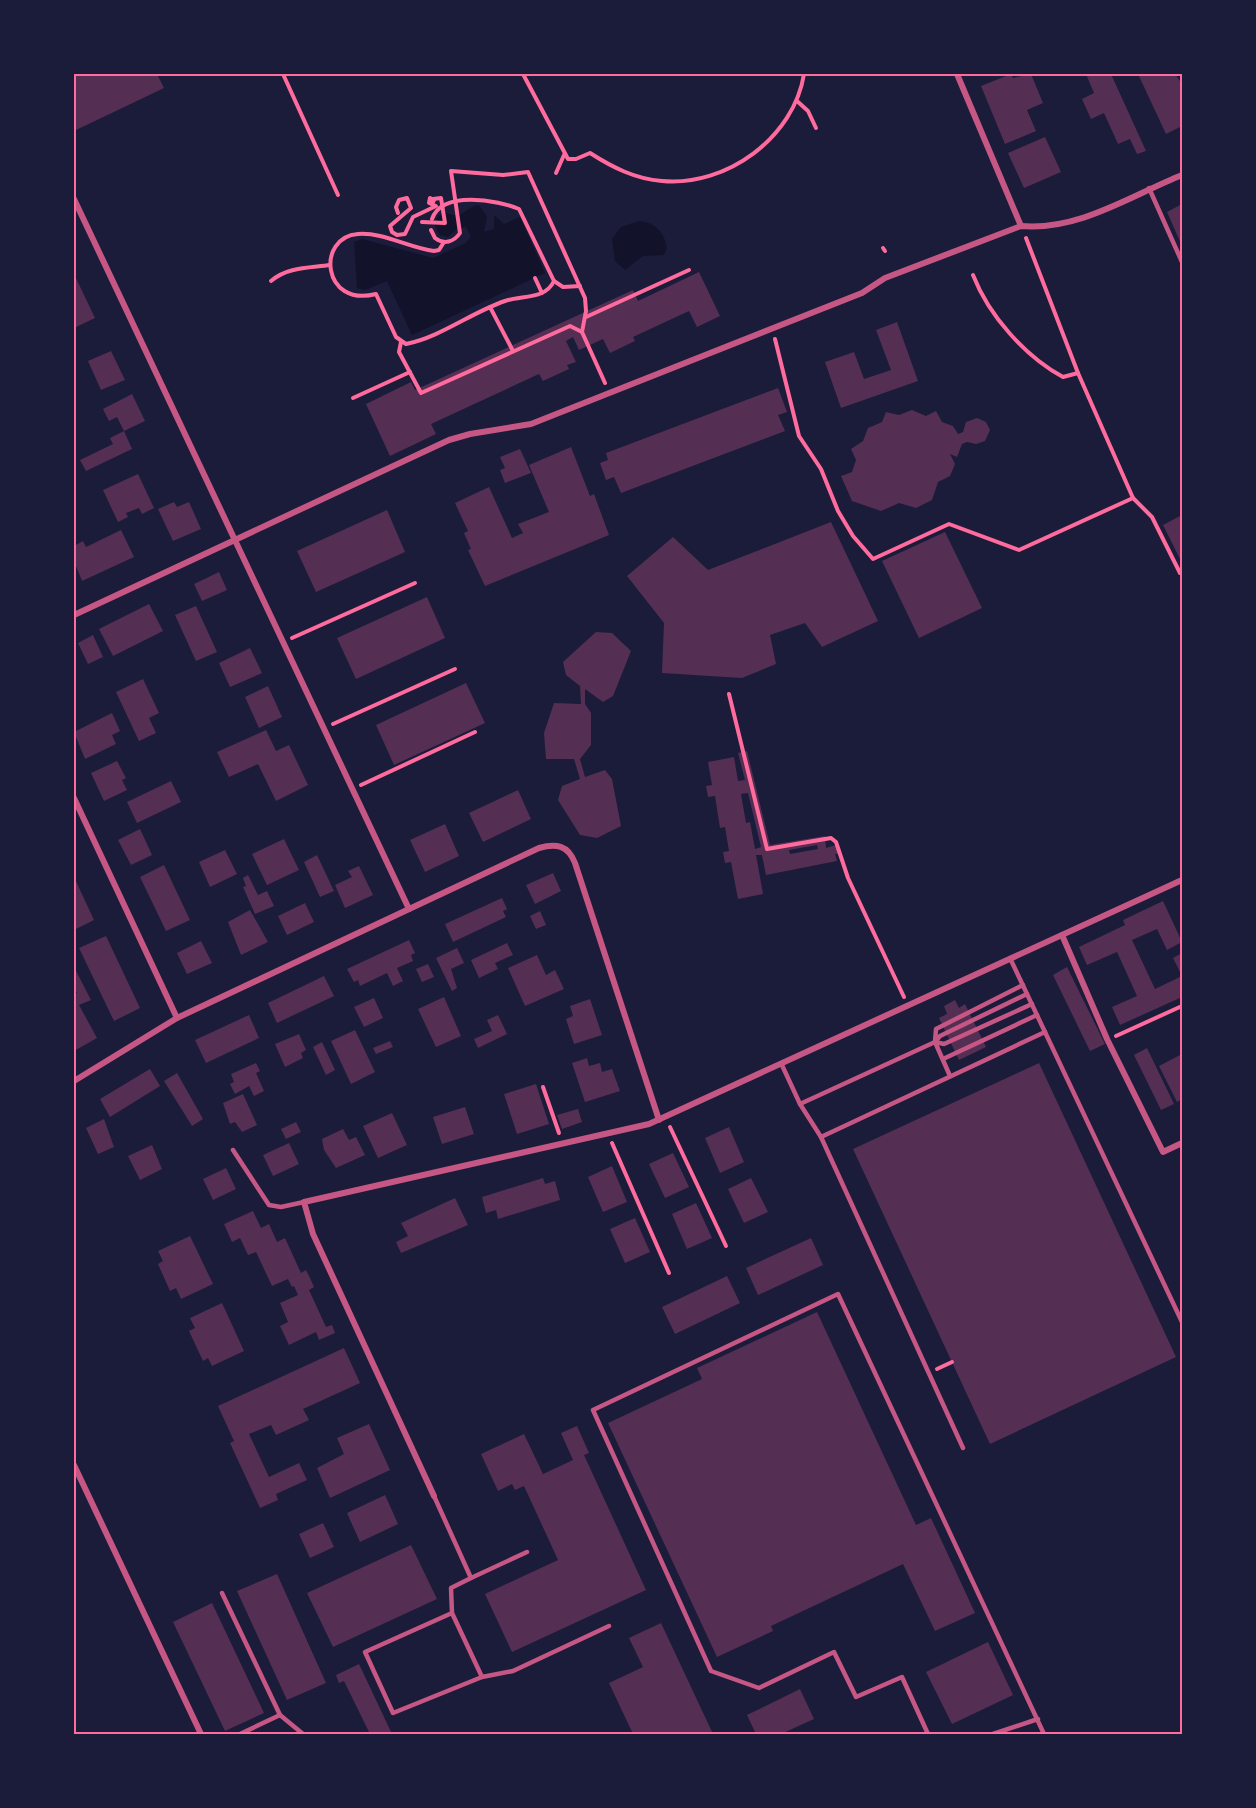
<svg xmlns="http://www.w3.org/2000/svg" width="1256" height="1808" viewBox="0 0 1256 1808" font-family="'PT Sans',sans-serif">
  <rect width="100%" height="100%" fill="#1b1b3a"/>
  <g fill="#12122b">
    <path d="M479,205L487,217L484,232L494,229V215L504,224L520,217L545,273L412,335L387,281L365,290L357,288L354,242L362,239L433,258L466,243L471,237L466,227L457,229L448,237L440,235L435,226L437,218L444,212C448,213 451,215 455,215C463,216 469,206 479,205Z"/>
    <path d="M639,221C656,223 664,232 667,248L664,255L643,256L625,270L615,261L612,239L621,227Z"/>
  </g>
  <g fill="#542f53" fill-rule="evenodd">
    <polygon points="74,74 157,74 164,88 74,131"/>
    <polygon points="1011,74 1013,78 1031,74 1043,103 1027,110 1036,131 1005,144 981,86"/>
    <polygon points="1086,74 1111,74 1146,151 1137,154 1130,139 1118,144 1104,113 1091,119 1082,99 1094,93"/>
    <polygon points="1138,74 1175,74 1182,84 1182,126 1166,134"/>
    <polygon points="1045,137 1061,172 1024,188 1008,153"/>
    <polygon points="1182,204 1182,246 1167,212"/>
    <polygon points="699,272 720,316 697,327 689,311 633,337 635,341 610,353 603,339 579,350 573,337 566,341 576,362 567,365 569,369 543,381 539,374 431,424 436,434 390,456 366,404 411,382 415,390 633,290 638,301"/>
    <polygon points="74,274 95,318 74,328"/>
    <polygon points="897,322 918,381 841,408 825,362 854,352 864,379 891,370 876,330"/>
    <polygon points="111,351 125,380 101,390 88,361"/>
    <polygon points="778,388 787,412 778,415 785,431 621,493 614,477 606,480 600,463 608,460 606,453"/>
    <polygon points="132,394 145,421 124,431 117,417 109,421 103,409"/>
    <polygon points="912,410 926,416 936,411 942,422 953,426 958,434 963,432 966,422 977,418 986,422 990,430 985,441 976,444 967,442 962,444 957,457 950,454 955,464 950,476 938,482 932,500 916,508 899,503 881,511 852,501 841,476 852,472 856,460 851,449 863,441 868,428 882,422 886,412 899,415"/>
    <polygon points="124,431 132,449 86,471 80,460 113,444 110,438"/>
    <polygon points="571,447 590,496 594,494 609,535 485,586 468,550 471,549 464,533 468,531 455,503 489,487 512,538 523,533 518,524 549,512 529,465"/>
    <polygon points="520,449 531,473 505,483 500,470 505,468 500,457"/>
    <polygon points="138,474 154,508 142,514 139,508 126,513 128,517 118,522 103,490"/>
    <polygon points="174,502 177,507 189,502 201,529 173,541 158,509"/>
    <polygon points="387,510 405,552 316,592 297,551"/>
    <polygon points="1182,515 1182,560 1181,561 1163,525"/>
    <polygon points="831,522 878,621 822,647 805,623 770,635 776,664 742,678 662,673 664,623 627,576 673,537 708,570"/>
    <polygon points="121,530 134,557 82,581 74,561 74,546 83,541 86,547"/>
    <polygon points="945,532 982,608 919,638 882,561"/>
    <polygon points="219,572 227,590 202,601 194,584"/>
    <polygon points="427,597 445,638 356,679 337,638"/>
    <polygon points="149,604 163,631 113,656 99,629"/>
    <polygon points="196,606 217,652 196,661 175,615"/>
    <polygon points="596,632 612,633 631,651 613,696 603,702 585,689 585,704 591,713 591,745 580,759 585,777 605,770 612,779 621,826 597,838 580,835 558,800 562,786 580,779 574,759 546,759 544,733 554,703 581,704 580,686 566,675 563,662"/>
    <polygon points="93,635 103,657 88,664 78,643"/>
    <polygon points="250,648 262,673 230,687 219,663"/>
    <polygon points="143,679 159,713 149,718 156,733 139,741 116,692"/>
    <polygon points="466,683 485,723 394,765 376,725"/>
    <polygon points="268,686 282,717 259,728 245,697"/>
    <polygon points="112,713 120,731 112,735 116,744 85,759 74,732"/>
    <polygon points="266,730 276,751 289,745 308,785 276,801 258,764 229,777 217,752"/>
    <path d="M747,751L770,845L825,836L826,848L836,845L838,854H835L837,861L766,875L762,855H756L763,894L738,899L731,862L725,863L723,852L729,851L725,827L720,828L715,796L708,797L706,786L712,785L708,762L734,757L738,781L745,780L738,753ZM748,793L761,847L755,849L750,822L746,823L741,794ZM817,845L818,849L790,854L789,850Z"/>
    <polygon points="117,761 126,778 122,780 127,790 104,801 91,773"/>
    <polygon points="171,781 181,802 137,823 127,802"/>
    <polygon points="518,790 531,819 483,842 469,813"/>
    <polygon points="445,824 459,856 425,872 410,840"/>
    <polygon points="140,829 152,855 131,865 118,840"/>
    <polygon points="284,839 299,870 267,885 252,854"/>
    <polygon points="225,850 237,874 210,887 199,862"/>
    <polygon points="317,855 334,891 320,897 304,862"/>
    <polygon points="164,865 190,920 166,931 140,877"/>
    <polygon points="359,866 373,895 345,908 335,885 352,877 348,871"/>
    <polygon points="553,873 561,891 535,904 526,885"/>
    <polygon points="248,875 258,895 267,891 274,906 255,914 243,887 246,886 243,878"/>
    <polygon points="74,877 94,920 74,930"/>
    <polygon points="502,898 507,909 503,911 506,917 453,942 445,924"/>
    <polygon points="1163,901 1182,942 1167,950 1157,929 1132,940 1155,989 1182,976 1173,958 1182,953 1182,997 1120,1025 1112,1007 1137,996 1117,952 1087,965 1079,947 1125,925 1123,920"/>
    <polygon points="305,903 314,922 287,935 278,916"/>
    <polygon points="250,910 268,942 241,955 228,922"/>
    <polygon points="540,911 546,925 536,929 530,916"/>
    <polygon points="106,936 140,1008 114,1021 79,948"/>
    <polygon points="409,940 415,953 411,955 413,961 397,968 403,981 393,986 387,973 360,986 358,980 354,982 347,969"/>
    <polygon points="201,941 212,963 187,974 177,953"/>
    <polygon points="507,943 513,955 495,963 498,969 479,978 471,960"/>
    <polygon points="457,948 464,963 451,969 457,988 452,991 436,958"/>
    <polygon points="537,955 546,975 555,970 564,989 525,1006 508,968"/>
    <polygon points="428,964 434,977 422,982 416,969"/>
    <polygon points="74,967 91,1000 79,1005 97,1038 74,1051 74,995 77,993 74,988"/>
    <polygon points="1067,967 1105,1044 1090,1051 1053,975"/>
    <polygon points="324,976 334,996 277,1023 268,1003"/>
    <polygon points="444,997 461,1036 436,1047 418,1009"/>
    <polygon points="374,998 383,1018 364,1027 354,1007"/>
    <polygon points="590,999 602,1035 574,1044 566,1019 573,1016 570,1006"/>
    <polygon points="955,1000 959,1008 965,1004 986,1047 959,1060 939,1018 947,1014 944,1006"/>
    <polygon points="249,1015 259,1038 206,1063 195,1040"/>
    <polygon points="498,1015 507,1034 478,1048 474,1039 492,1031 487,1020"/>
    <polygon points="355,1030 375,1072 351,1084 331,1041"/>
    <polygon points="299,1034 306,1050 301,1053 303,1058 285,1067 275,1044"/>
    <polygon points="390,1041 393,1047 376,1054 373,1048"/>
    <polygon points="322,1042 335,1070 326,1075 313,1047"/>
    <polygon points="1147,1048 1174,1104 1161,1110 1134,1055"/>
    <polygon points="1182,1054 1182,1099 1177,1102 1159,1066"/>
    <polygon points="587,1058 589,1066 600,1063 602,1072 612,1069 620,1091 585,1102 572,1063"/>
    <polygon points="256,1063 260,1071 256,1073 264,1091 254,1096 249,1086 235,1094 230,1084 234,1082 231,1074"/>
    <polygon points="1039,1063 1176,1357 990,1444 853,1149"/>
    <polygon points="150,1069 160,1086 110,1117 100,1099"/>
    <polygon points="177,1073 203,1119 192,1126 164,1081"/>
    <polygon points="536,1084 549,1124 517,1134 504,1094"/>
    <polygon points="243,1094 257,1125 242,1132 235,1122 230,1124 223,1103"/>
    <polygon points="465,1107 474,1134 442,1144 433,1117"/>
    <polygon points="578,1109 582,1122 562,1129 557,1115"/>
    <polygon points="392,1113 407,1145 378,1158 363,1126"/>
    <polygon points="104,1119 114,1147 98,1154 86,1128"/>
    <polygon points="296,1122 301,1132 286,1139 281,1129"/>
    <polygon points="729,1127 744,1162 720,1173 705,1138"/>
    <polygon points="343,1129 349,1140 356,1137 365,1155 336,1168 324,1150 322,1139"/>
    <polygon points="289,1143 299,1164 273,1176 263,1155"/>
    <polygon points="152,1145 162,1169 140,1180 128,1156"/>
    <polygon points="673,1153 689,1187 665,1198 649,1164"/>
    <polygon points="612,1166 627,1202 603,1212 588,1177"/>
    <polygon points="226,1168 236,1189 213,1200 203,1179"/>
    <polygon points="543,1178 545,1184 555,1181 560,1200 498,1219 496,1210 486,1213 482,1197"/>
    <polygon points="751,1178 768,1212 744,1223 728,1189"/>
    <polygon points="455,1198 468,1225 401,1253 396,1242 408,1236 401,1223"/>
    <polygon points="696,1203 712,1238 687,1249 672,1214"/>
    <polygon points="253,1211 261,1228 269,1224 277,1242 285,1238 301,1273 306,1270 310,1278 314,1287 309,1290 326,1327 332,1325 335,1333 319,1340 316,1332 289,1345 280,1326 288,1322 280,1303 298,1295 294,1286 292,1287 288,1279 272,1286 256,1252 248,1255 240,1238 232,1242 224,1224"/>
    <polygon points="635,1218 650,1252 625,1263 610,1229"/>
    <polygon points="190,1236 213,1284 181,1299 176,1288 170,1291 158,1264 163,1261 158,1251"/>
    <polygon points="811,1238 823,1265 758,1295 746,1268"/>
    <polygon points="727,1276 740,1303 675,1334 662,1307"/>
    <polygon points="222,1303 244,1351 212,1366 208,1358 203,1361 189,1331 195,1328 190,1318"/>
    <polygon points="817,1312 916,1525 931,1518 975,1613 935,1631 903,1564 771,1626 773,1631 717,1657 608,1423 702,1379 697,1368"/>
    <polygon points="344,1348 360,1383 303,1409 309,1420 276,1435 271,1425 249,1434 269,1477 299,1463 307,1480 276,1494 278,1500 260,1508 230,1443 234,1441 218,1406"/>
    <polygon points="369,1424 390,1470 330,1498 317,1468 344,1454 337,1438"/>
    <polygon points="577,1426 589,1453 584,1455 646,1590 512,1652 485,1594 558,1560 524,1486 515,1490 512,1484 498,1491 481,1454 524,1434 543,1474 573,1460 561,1433"/>
    <polygon points="385,1495 398,1524 360,1542 347,1513"/>
    <polygon points="323,1523 334,1547 310,1558 299,1534"/>
    <polygon points="411,1545 437,1599 333,1647 307,1593"/>
    <polygon points="277,1574 326,1683 287,1700 237,1591"/>
    <polygon points="212,1603 264,1713 225,1731 173,1622"/>
    <polygon points="661,1623 713,1734 633,1734 609,1683 643,1667 629,1638"/>
    <polygon points="988,1642 1013,1695 952,1724 926,1672"/>
    <polygon points="359,1664 392,1734 370,1734 344,1681 339,1683 336,1675"/>
    <polygon points="800,1689 814,1719 781,1734 756,1734 747,1715"/>
  </g>
  <g fill="none" stroke-linecap="round" stroke-linejoin="round">
    <g stroke="#ff6b9d" stroke-width="4">
      <polyline points="283,74 338,195"/>
      <path d="M523,74L568,159H576L590,153C612,167 635,179 662,181C727,187 794,137 804,74"/>
      <polyline points="797,101 808,111 816,128"/>
      <polyline points="556,173 564,155"/>
      <polyline points="398,213 396,207 399,200 407,198 411,208 390,226 392,232 397,235 405,234 413,217 436,206 429,203 430,198 434,200 432,204"/>
      <path d="M432,219C442,190 498,200 519,209L554,281C545,300 522,295 505,301C472,312 441,337 406,344L396,337L376,294C322,308 316,237 358,234C383,232 409,248 434,251L439,250L444,242"/>
      <polyline points="422,222 445,223 441,198 433,199"/>
      <path d="M431,230L435,238C444,245 454,242 460,233L451,171L503,175L528,172L585,298L586,311L582,332L605,383"/>
      <polyline points="1026,238 1078,373 1133,498 1152,517 1180,573 1182,572"/>
      <polyline points="883,248 885,251"/>
      <path d="M973,275C989,316 1025,356 1063,377L1078,373"/>
      <polyline points="535,278 542,293"/>
      <path d="M271,281C287,267 309,268 330,265"/>
      <polyline points="554,281 563,287 580,286"/>
      <polyline points="490,307 513,351"/>
      <polyline points="586,317 689,270"/>
      <polyline points="775,339 799,436 821,469 838,511 853,536 873,559 949,524 1019,550 1133,498"/>
      <polyline points="401,342 399,352 421,393 570,326 582,332"/>
      <polyline points="353,398 410,372"/>
      <polyline points="292,638 415,583"/>
      <polyline points="729,694 767,849 831,838 836,842 848,878 904,997"/>
      <polyline points="333,724 455,669"/>
      <polyline points="361,785 475,732"/>
      <polyline points="1116,1036 1182,1006"/>
      <polyline points="543,1087 559,1133"/>
      <polyline points="670,1127 726,1246"/>
      <polyline points="612,1143 669,1273"/>
      <polyline points="937,1369 952,1362"/>
    </g>
    <g stroke="#c65784" stroke-width="4.5">
      <polyline points="1149,188 1182,262"/>
      <polyline points="1010,958 1182,1322"/>
      <polyline points="935,1042 936,1029 1023,985"/>
      <polyline points="935,1042 944,1044 1032,1004"/>
      <polyline points="935,1042 940,1036 1027,994"/>
      <polyline points="943,1059 1037,1015"/>
      <polyline points="781,1063 800,1104 821,1137 963,1448"/>
      <polyline points="800,1104 935,1042 950,1076"/>
      <polyline points="821,1137 1045,1032"/>
      <polyline points="233,1150 269,1205 281,1207 304,1202"/>
      <polyline points="434,1496 471,1578 527,1552"/>
      <polyline points="222,1593 280,1715 303,1734"/>
      <polyline points="452,1613 365,1652 393,1713 482,1677 452,1613 451,1588 471,1578"/>
      <polyline points="482,1677 513,1671 609,1626"/>
      <polyline points="240,1734 280,1715"/>
      <polyline points="928,1734 902,1677 856,1697 834,1652 759,1688 711,1671 593,1410 838,1294 1044,1734"/>
      <polyline points="993,1734 1038,1719"/>
    </g>
    <g stroke="#c65784" stroke-width="6">
      <polyline points="957,74 1021,226"/>
      <polyline points="74,199 409,909"/>
      <path d="M74,615L449,440L470,434L531,424L862,293L885,278L1021,226C1079,231 1130,196 1182,175"/>
      <polyline points="74,798 177,1018"/>
      <polyline points="1062,935 1107,1039 1163,1152 1182,1143"/>
      <path d="M74,1081L177,1018L539,848C556,843 568,845 575,863L659,1120"/>
      <polyline points="74,1465 201,1734"/>
      <polyline points="434,1496 313,1234 304,1202 649,1124 1182,880"/>
    </g>
  </g>
  <rect width="1256" height="1808" fill="none" stroke="#1b1b3a" stroke-width="150"/>
  <rect x="75" y="75" width="1106" height="1658" fill="none" stroke="#ff6b9d" stroke-width="2"/>
</svg>
